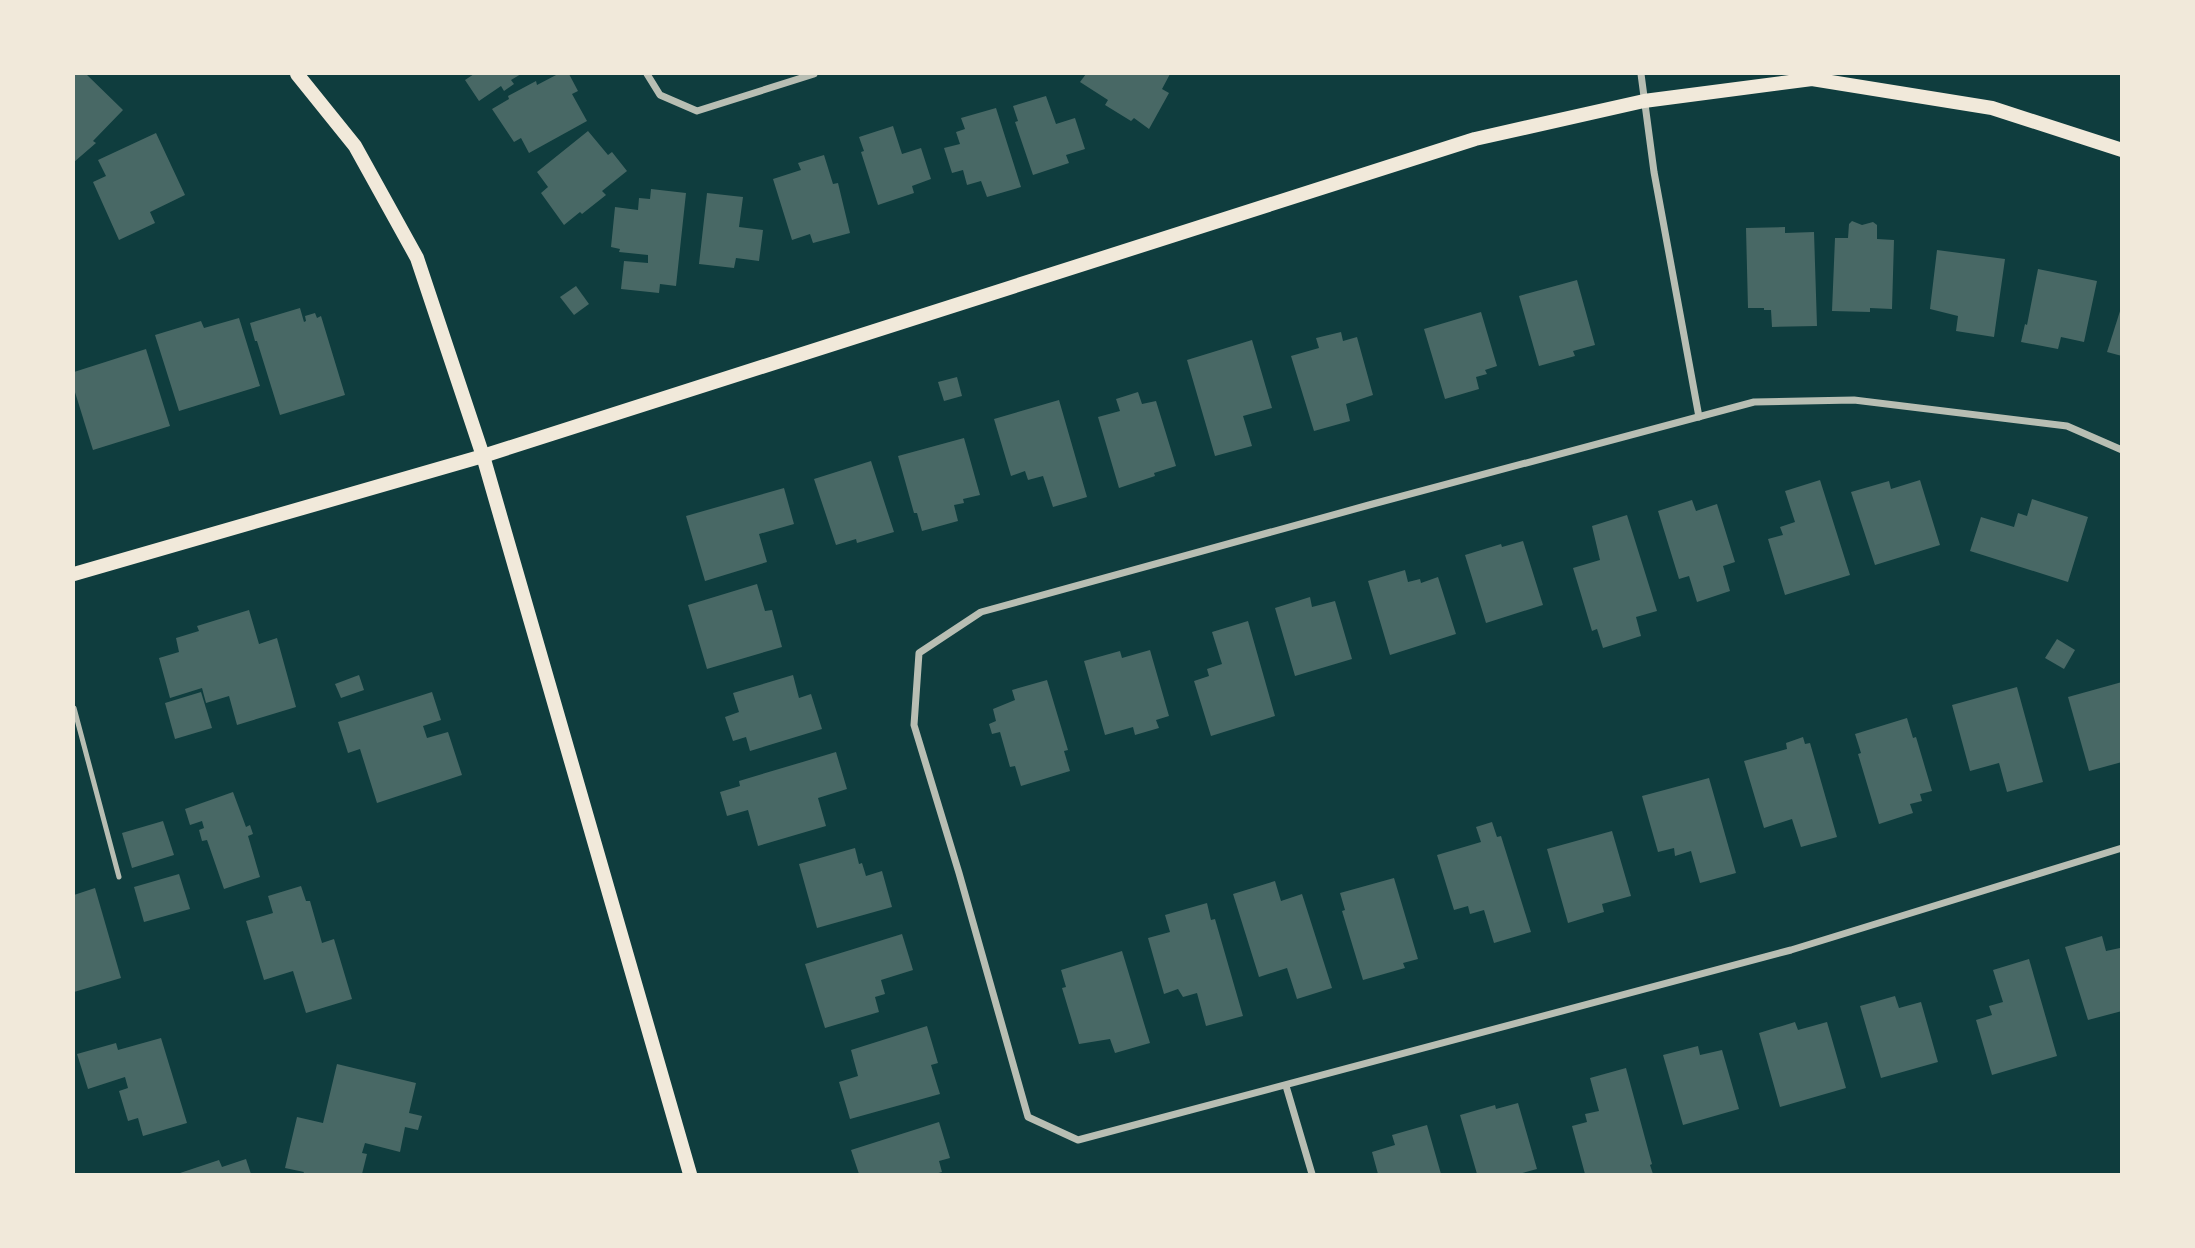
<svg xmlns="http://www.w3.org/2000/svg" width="2195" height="1248" viewBox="0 0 2195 1248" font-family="Ubuntu,sans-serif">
  <rect width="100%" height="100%" fill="#0f3d3e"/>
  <g fill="#486865">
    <polygon points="74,74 86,74 123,110 93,141 96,143 74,162"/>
    <polygon points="474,74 521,74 511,80 514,84 504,91 501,86 479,101 465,80"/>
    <polygon points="558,74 569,74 578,91 572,94 587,121 529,153 521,138 514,142 492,109 509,99 508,96 536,81 537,85"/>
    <polygon points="1086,74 1170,74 1162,89 1169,93 1149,129 1134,118 1131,121 1105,105 1108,100 1080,82"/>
    <polygon points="1046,96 1056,124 1075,118 1085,149 1066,155 1069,163 1033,175 1015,122 1018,121 1013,106"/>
    <polygon points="996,108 1021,187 987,197 981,181 967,185 963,170 952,173 944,148 960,144 956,132 965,129 961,118"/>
    <polygon points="893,126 902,154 921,148 931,179 912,186 914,193 878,205 861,152 864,151 859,137"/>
    <polygon points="588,131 608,155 612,152 627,171 602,191 606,195 582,214 580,212 564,225 541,193 548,187 537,172"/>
    <polygon points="156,133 185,195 150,212 155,223 119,240 93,182 106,176 98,160"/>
    <polygon points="824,155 833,184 838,183 850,233 813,243 810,234 792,240 773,179 801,170 798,163"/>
    <polygon points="651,189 686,193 676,286 660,284 659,293 621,289 624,261 648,263 648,255 619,252 620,249 611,247 615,207 638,210 639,198 650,199"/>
    <polygon points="707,193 743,197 739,227 763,230 759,261 736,258 734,268 699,264"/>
    <polygon points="1852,221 1862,225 1873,222 1877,225 1877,239 1894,240 1892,309 1870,308 1870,312 1832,311 1835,238 1848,238 1849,224"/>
    <polygon points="1785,227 1785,233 1814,232 1817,326 1772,327 1771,310 1764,310 1764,308 1748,308 1746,228"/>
    <polygon points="1937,250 2005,259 1994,337 1956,331 1958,316 1930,309"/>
    <polygon points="2038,269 2097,281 2084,342 2061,337 2058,349 2021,342 2025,324 2027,325"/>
    <polygon points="1577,280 1595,345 1573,351 1575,356 1539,366 1519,296"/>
    <polygon points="576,286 589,304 574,315 560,297"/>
    <polygon points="300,308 304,322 306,321 305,316 315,313 317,318 321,316 345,395 280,415 257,341 255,341 250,323"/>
    <polygon points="2121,308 2122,308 2122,356 2107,352"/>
    <polygon points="1481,312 1497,366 1485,370 1487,374 1476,377 1479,389 1445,399 1424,329"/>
    <polygon points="239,318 260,386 179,411 155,335 201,321 204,328"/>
    <polygon points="1341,332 1343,341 1357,337 1373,395 1346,404 1350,421 1314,431 1291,356 1319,348 1316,338"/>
    <polygon points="1252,340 1272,408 1243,416 1252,446 1215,456 1187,360"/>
    <polygon points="146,349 170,426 93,450 74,389 74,372"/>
    <polygon points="957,377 962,396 944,401 938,382"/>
    <polygon points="1138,392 1142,404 1156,401 1176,466 1154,473 1155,476 1119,488 1098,417 1120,411 1116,399"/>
    <polygon points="1059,400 1087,497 1053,507 1043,476 1028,480 1025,471 1011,476 994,419"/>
    <polygon points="964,438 980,495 963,499 964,503 954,505 958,521 922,531 917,513 914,513 898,456"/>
    <polygon points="871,461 894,532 857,543 856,539 836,545 814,479"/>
    <polygon points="1820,480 1850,575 1785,595 1768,539 1783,535 1780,527 1795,522 1785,491"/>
    <polygon points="1920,480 1940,545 1875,565 1851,492 1889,481 1891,489"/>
    <polygon points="784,488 794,524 759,534 767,562 705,581 686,516"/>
    <polygon points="2032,499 2088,517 2068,582 1970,551 1981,517 2014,527 2018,513 2027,516"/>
    <polygon points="1692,500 1696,511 1717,504 1735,562 1723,566 1730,591 1697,602 1689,576 1679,579 1658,511"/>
    <polygon points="1627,515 1657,611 1636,617 1641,636 1603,648 1597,629 1592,631 1573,568 1600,560 1592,526"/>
    <polygon points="1523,541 1543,605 1486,623 1465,555 1501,544 1502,547"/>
    <polygon points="1405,570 1408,582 1420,579 1421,583 1438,577 1456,634 1390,655 1368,581"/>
    <polygon points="757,584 765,611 772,610 782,647 707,669 688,605"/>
    <polygon points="1310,597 1312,607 1335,601 1352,659 1295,676 1275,608"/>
    <polygon points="249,610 259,644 277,638 296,707 237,725 229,696 206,703 202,688 170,698 159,658 179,652 176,638 199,631 197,626"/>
    <polygon points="1248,621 1275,716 1211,736 1194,681 1209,676 1207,669 1222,664 1212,632"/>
    <polygon points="2057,639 2075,650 2064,669 2045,658"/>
    <polygon points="1150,650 1169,716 1156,720 1159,728 1135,735 1133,727 1105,735 1084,661 1120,651 1122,658"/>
    <polygon points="359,675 364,690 341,698 335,684"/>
    <polygon points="793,675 799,698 811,694 822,729 750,751 746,737 733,741 725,717 739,712 733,693"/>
    <polygon points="1047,680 1068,750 1064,751 1070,771 1021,786 1015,766 1010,767 1000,732 992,734 989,724 996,721 993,709 1015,700 1012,690"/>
    <polygon points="2122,682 2122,762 2089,771 2068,697"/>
    <polygon points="2017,687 2043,782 2007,792 1999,763 1970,771 1952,705"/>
    <polygon points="201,692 212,728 175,739 165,703"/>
    <polygon points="432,692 441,720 423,726 427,738 448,732 462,775 377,803 360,749 348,753 338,722"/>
    <polygon points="1907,718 1913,738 1916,737 1932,791 1920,794 1922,801 1910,804 1913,813 1879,824 1858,754 1861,753 1855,734"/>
    <polygon points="1803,737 1805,744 1810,743 1837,837 1801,847 1792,819 1764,828 1744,761 1787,749 1786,743"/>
    <polygon points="836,752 847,789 818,798 826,826 758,846 748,810 727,816 720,792 740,786 739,781"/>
    <polygon points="1709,778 1736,873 1700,883 1691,851 1675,856 1674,848 1658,852 1642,796"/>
    <polygon points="233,792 246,827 250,825 253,834 248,836 260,877 224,889 207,840 202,841 199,830 204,828 202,821 190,825 185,809"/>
    <polygon points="163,821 174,855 132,868 122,833"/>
    <polygon points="1492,822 1497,837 1501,836 1531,932 1494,943 1484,910 1470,914 1468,906 1454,910 1437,855 1481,842 1476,827"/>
    <polygon points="1612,831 1631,896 1602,904 1604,912 1568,923 1547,849"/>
    <polygon points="855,848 859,864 862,863 866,876 882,871 892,907 817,928 799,864"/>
    <polygon points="179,874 190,909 144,922 134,887"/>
    <polygon points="1394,878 1418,959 1403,963 1405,968 1363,980 1342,911 1345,910 1340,893"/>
    <polygon points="1275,881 1281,901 1302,894 1332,988 1297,999 1287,968 1259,977 1233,894"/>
    <polygon points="301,886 306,901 310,901 322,943 334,939 352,999 306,1013 293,971 264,980 246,921 273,913 268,896"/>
    <polygon points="95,888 121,978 74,992 74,895"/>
    <polygon points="1207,903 1211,920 1215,919 1243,1016 1206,1026 1197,993 1183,997 1178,989 1164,994 1148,938 1170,932 1165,915"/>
    <polygon points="902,934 913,970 881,980 885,994 875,997 879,1012 825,1028 805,964"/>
    <polygon points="2102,936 2106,951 2120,948 2122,950 2122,1011 2088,1020 2065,947"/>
    <polygon points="1122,951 1150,1043 1115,1053 1110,1039 1079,1044 1062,988 1066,987 1061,970"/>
    <polygon points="2029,959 2057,1056 1992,1075 1976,1020 1992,1015 1989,1006 2003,1002 1993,970"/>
    <polygon points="1895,996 1899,1008 1921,1002 1938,1062 1881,1078 1860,1006"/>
    <polygon points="1795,1022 1798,1030 1827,1022 1846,1088 1780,1107 1759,1033"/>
    <polygon points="927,1026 938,1063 931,1065 940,1094 850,1119 839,1082 858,1076 851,1050"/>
    <polygon points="161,1038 187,1123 143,1136 138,1118 128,1121 119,1091 128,1088 125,1077 88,1089 77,1054 116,1043 118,1050"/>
    <polygon points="1698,1046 1700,1055 1722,1050 1739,1109 1683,1125 1663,1055"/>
    <polygon points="337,1064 416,1083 409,1113 422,1116 418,1130 405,1127 400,1152 365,1143 362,1153 367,1154 362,1174 303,1174 304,1172 285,1168 297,1117 323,1123"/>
    <polygon points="1626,1068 1652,1164 1650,1165 1653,1174 1585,1174 1572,1126 1587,1122 1585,1114 1599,1111 1590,1078"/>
    <polygon points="1518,1103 1537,1169 1519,1174 1477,1174 1460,1115 1495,1105 1496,1109"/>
    <polygon points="939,1122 950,1158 939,1161 942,1172 935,1174 859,1174 851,1150"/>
    <polygon points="1427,1125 1441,1174 1378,1174 1372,1152 1395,1145 1392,1135"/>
    <polygon points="246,1159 251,1174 177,1174 219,1160 222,1167"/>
  </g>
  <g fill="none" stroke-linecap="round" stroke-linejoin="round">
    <polyline stroke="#b8beb3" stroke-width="5" points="74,708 119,877"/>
    <g stroke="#b8beb3" stroke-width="7">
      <polyline points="647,74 660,95 697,111 814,74"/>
      <polyline points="1641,74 1654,172 1699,417"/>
      <polyline points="2122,450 2067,426 1854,400 1754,402 1369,505 981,612 919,653 914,725 959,873 1028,1117 1078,1140 1791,950 2122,848"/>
      <polyline points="1286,1086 1312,1174"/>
    </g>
    <g stroke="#f1e9da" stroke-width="14">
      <polyline points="297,74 355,146 417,258 483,456 690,1174"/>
      <polyline points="74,574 483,456 1475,139 1644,101 1812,79 1992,108 2122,150"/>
    </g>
  </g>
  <rect width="2195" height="1248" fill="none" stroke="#f1e9da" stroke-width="150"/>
</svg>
